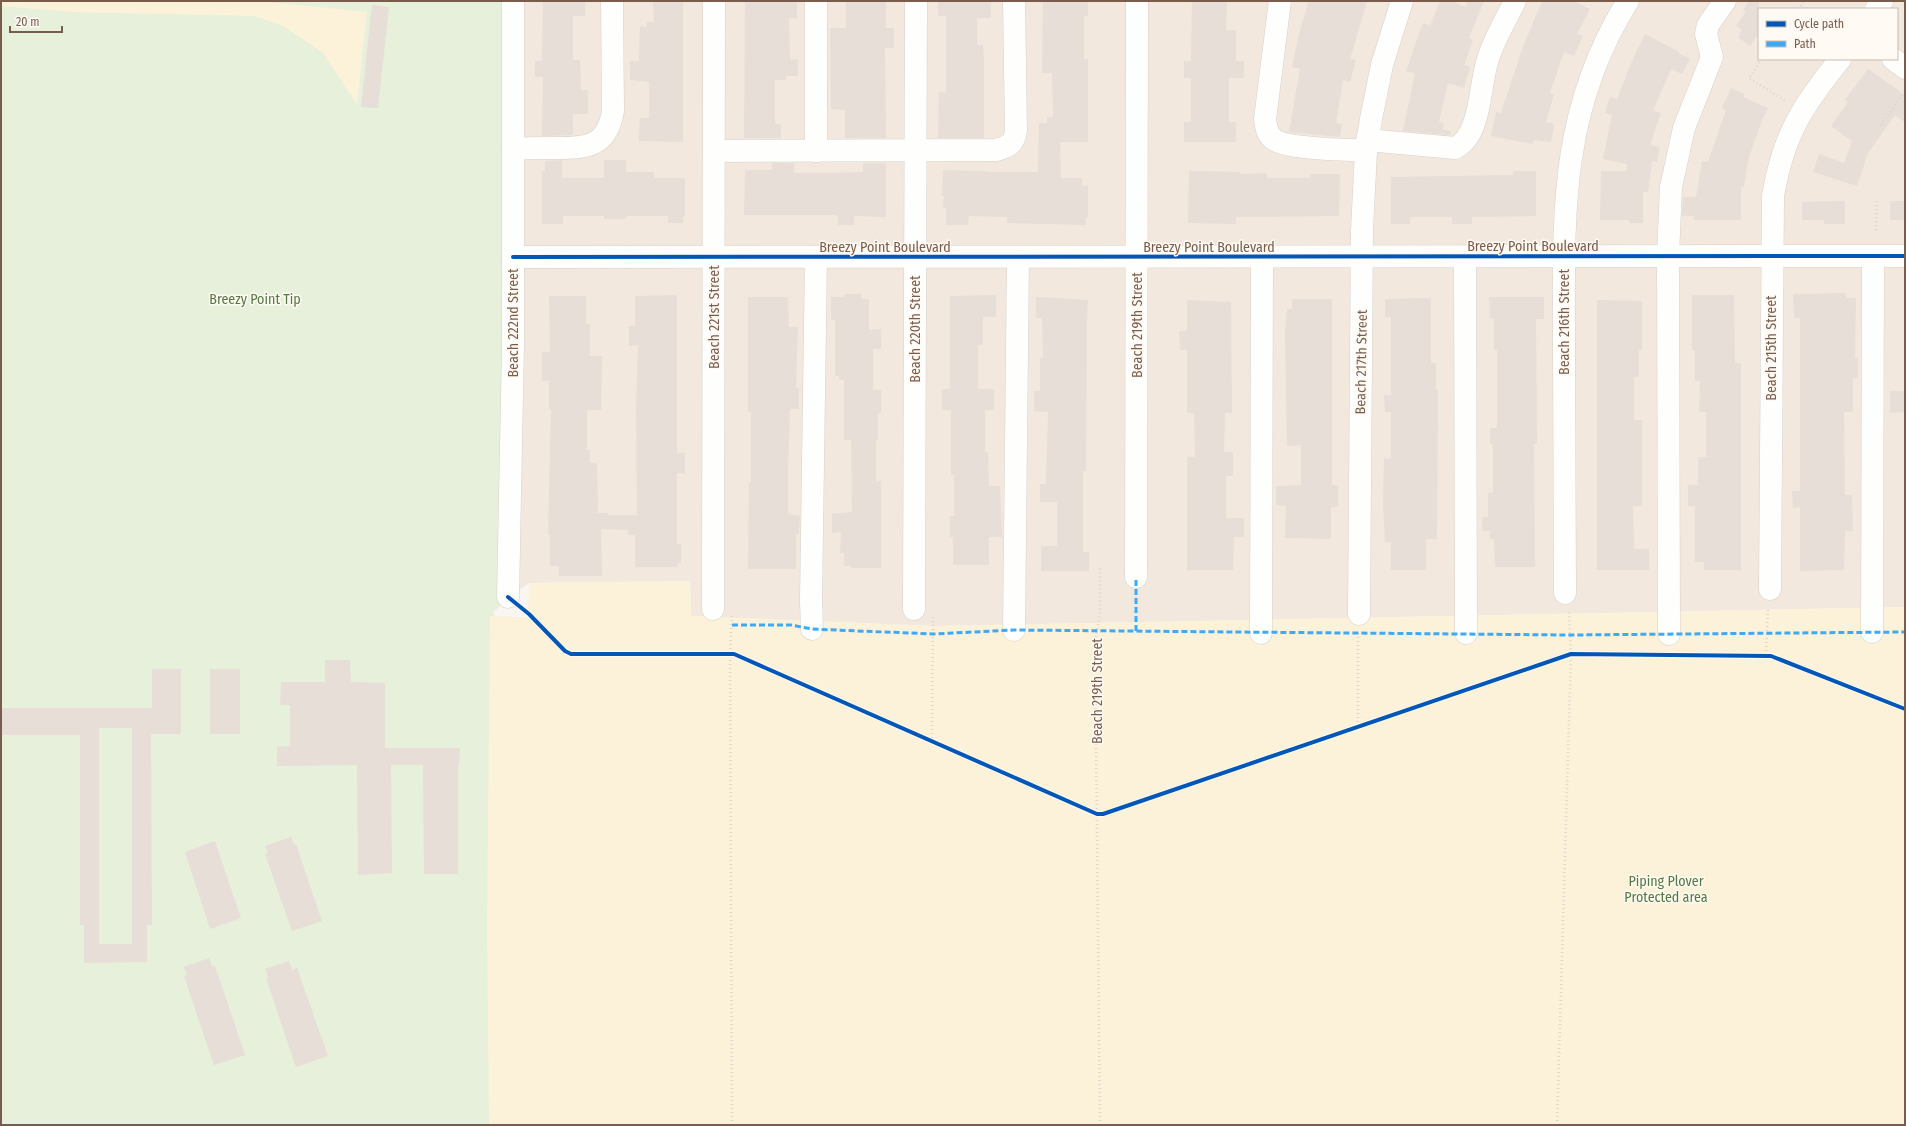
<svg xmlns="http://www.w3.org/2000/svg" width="1906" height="1126" viewBox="0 0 1906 1126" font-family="'Fira Sans Condensed',sans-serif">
  <rect width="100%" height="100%" fill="#f9f5f0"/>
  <path fill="#f2e8de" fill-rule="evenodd" d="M513,1H1905V607L935,626L691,616L690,581L529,583L508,597ZM1759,9H1897V59H1759Z"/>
  <polygon fill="#e7f0db" points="1,1 511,1 508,597 494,612 494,616 529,618 1905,1125 1,1125"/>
  <g fill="#fbf2d9">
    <polygon points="1,1 257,1 367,12 357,105 323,53 283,26 255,16 73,12 1,6"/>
    <polygon points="690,581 691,616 935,626 1905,607 1905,1125 489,1125 487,926 490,616 528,618 529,583"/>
  </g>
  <g fill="#e6ded7" fill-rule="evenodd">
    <polygon points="543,1 585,1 585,16 573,16 573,60 580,60 581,90 588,90 588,114 573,114 573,135 542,136 543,77 535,77 535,61 542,61"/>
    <polygon points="653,1 683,1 683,142 639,141 640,118 649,118 649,82 630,80 630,61 639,61 640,26 647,27 647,22 654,22"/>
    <polygon points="745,1 797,1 797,18 789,18 790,60 798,59 798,76 786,76 786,80 775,80 775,124 781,124 781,138 744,138"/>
    <polygon points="846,1 886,1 886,28 894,28 894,48 885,48 886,138 845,138 845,110 831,109 830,28 846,28"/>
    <polygon points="938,1 991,1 991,18 977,18 977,45 983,45 984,60 984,138 938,138 939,92 946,93 946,16 938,16"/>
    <polygon points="1043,1 1088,1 1088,16 1084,16 1084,59 1088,59 1088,142 1060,142 1061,178 1082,178 1082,186 1088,186 1088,217 1086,217 1086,225 1007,223 1007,217 969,216 968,225 946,225 946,208 943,208 944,196 942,196 943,170 987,171 987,172 1038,172 1039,123 1047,123 1047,117 1053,117 1052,73 1042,73"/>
    <polygon points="1192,1 1227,1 1226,30 1236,30 1236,61 1244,61 1244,78 1229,78 1229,122 1236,122 1236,142 1184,142 1184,122 1191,122 1191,78 1184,78 1184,61 1191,61"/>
    <polygon points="1309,1 1367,1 1350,59 1356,60 1350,82 1343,80 1336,123 1342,124 1340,137 1289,132 1300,69 1292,67 1300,30"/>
    <polygon points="1440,1 1451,1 1466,7 1468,1 1484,1 1469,38 1473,40 1464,65 1470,67 1464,88 1448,83 1439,122 1444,123 1443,130 1451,131 1450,135 1403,131 1415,73 1406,71 1423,23 1430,26"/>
    <polygon points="1542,1 1573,1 1590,9 1577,34 1583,36 1574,56 1564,52 1550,93 1554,94 1546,122 1554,124 1551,142 1534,140 1533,144 1491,136 1496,112 1501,113 1523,47"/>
    <polygon points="1749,1 1759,1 1759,33 1750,46 1738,37 1742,30 1736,26 1746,12 1743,10"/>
    <polygon points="372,5 389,7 378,108 361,107"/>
    <polygon points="1645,34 1679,52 1678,53 1690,59 1682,74 1671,69 1653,111 1661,113 1650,145 1660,147 1657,162 1652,161 1648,192 1643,192 1643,223 1629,223 1629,220 1600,220 1601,171 1627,171 1627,164 1603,159 1612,115 1605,113 1610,97 1617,99 1632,61"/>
    <polygon points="1868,69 1905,95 1905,122 1895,115 1868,153 1857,186 1813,172 1819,154 1844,163 1852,141 1831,126 1848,102 1845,100"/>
    <polygon points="1731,88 1744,94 1743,97 1768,108 1762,120 1748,160 1744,187 1741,187 1741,220 1694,220 1694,216 1682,216 1683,197 1696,197 1702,161 1708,162 1726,110 1722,108"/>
    <polygon points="562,160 562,178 604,178 604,160 626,160 626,172 654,172 654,178 685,178 685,216 683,216 683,223 668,223 668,216 626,216 626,219 604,219 604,216 563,216 563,224 542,224 542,171 545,171 545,161"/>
    <polygon points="772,163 794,163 794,173 836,173 863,172 863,163 886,163 886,217 856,216 854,217 854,225 838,225 838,216 836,215 744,215 745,170 772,170"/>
    <polygon points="1189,171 1240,172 1240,174 1267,173 1267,178 1310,178 1310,174 1340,174 1339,216 1236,217 1236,224 1188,223"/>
    <polygon points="1513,171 1536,171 1536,216 1472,217 1472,224 1452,224 1452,217 1410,217 1410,224 1391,224 1391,177 1513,175"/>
    <polygon points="1845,201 1845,224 1824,224 1824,220 1802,220 1802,202"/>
    <rect x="1890" y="201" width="15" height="19"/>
    <polygon points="1846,293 1846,298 1856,298 1855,358 1858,358 1858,378 1853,378 1853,412 1844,412 1845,495 1852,495 1853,531 1845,531 1844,570 1800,571 1800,507 1793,508 1792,491 1800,491 1800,318 1794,318 1793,294"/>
    <polygon points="845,294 861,294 861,299 869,299 869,330 881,329 881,349 873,349 873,390 881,390 881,413 878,413 878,440 876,440 876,482 881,481 881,568 851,568 851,566 844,566 844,553 840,553 841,532 832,533 832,514 852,512 851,440 844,440 844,380 839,380 839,376 835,376 835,320 831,320 831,297 845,297"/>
    <polygon points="677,295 677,453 685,453 685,474 677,473 677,544 681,544 681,563 678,563 677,567 635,567 635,535 628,535 628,530 601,529 602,576 559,576 559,566 550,566 550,535 548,535 551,409 549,409 549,381 542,381 542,352 550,352 549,296 586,296 586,324 590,324 590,356 602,356 601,410 587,410 587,450 590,450 590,463 597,463 598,513 608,513 608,515 637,515 636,408 638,347 637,345 629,346 629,326 635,326 635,296"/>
    <polygon points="996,295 996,317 983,317 983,345 978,345 978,389 994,389 994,410 985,410 985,452 988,452 989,486 1000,486 1002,537 989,537 989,565 953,565 953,537 950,537 950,516 954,516 954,475 951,475 951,410 942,410 942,389 950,389 950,296"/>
    <polygon points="1692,295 1734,295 1735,363 1741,363 1741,570 1704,570 1704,562 1695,562 1695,506 1688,506 1688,485 1698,485 1698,457 1706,457 1706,412 1699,412 1700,381 1695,381 1695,350 1692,350"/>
    <polygon points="748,297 788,297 789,327 798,327 796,388 799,388 799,409 790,409 788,474 788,514 800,516 799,534 796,534 796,569 748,569 749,482 751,482 751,412 748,412"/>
    <polygon points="1036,297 1088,300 1087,319 1086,471 1083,471 1083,552 1089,552 1089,571 1041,571 1041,546 1057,546 1057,502 1040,502 1040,484 1046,484 1048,412 1034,411 1034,391 1040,391 1040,358 1043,358 1042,318 1036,318"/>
    <polygon points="1489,297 1544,297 1544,319 1536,319 1537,444 1534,444 1535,567 1495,567 1494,539 1490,539 1490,531 1482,531 1482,517 1488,517 1488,493 1493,493 1493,444 1490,444 1490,428 1497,428 1497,350 1494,350 1494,319 1490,318"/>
    <polygon points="1431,298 1431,363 1436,363 1436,390 1438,390 1437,539 1426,539 1426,570 1391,570 1391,542 1385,542 1383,506 1384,459 1391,458 1391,412 1385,412 1384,395 1391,395 1391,320 1390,317 1385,317 1385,299"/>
    <polygon points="1292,299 1332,299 1332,485 1338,485 1338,507 1331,507 1331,539 1285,538 1286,506 1276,505 1276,486 1301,485 1301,445 1287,446 1285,331 1287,309 1292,309"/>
    <polygon points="1187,300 1231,302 1232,413 1225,413 1224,452 1233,452 1233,476 1226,476 1226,518 1244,518 1244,537 1234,537 1233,570 1187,570 1187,457 1195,457 1194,413 1187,413 1187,350 1180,350 1179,331 1187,331"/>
    <polygon points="1597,300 1642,301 1642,350 1639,350 1639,377 1634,377 1634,420 1642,420 1642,506 1633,506 1634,549 1649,549 1649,570 1597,570"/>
    <polygon points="1890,391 1905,391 1905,412 1890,413"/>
    <polygon points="325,660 350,660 351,682 385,683 385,748 460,748 459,765 458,765 458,874 424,874 423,765 391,765 392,873 358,875 357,765 277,766 277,747 290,746 290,705 280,705 281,682 325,682"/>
    <path d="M152,669H181V734H151L152,925H147V962L84,963V925H80V735H1V708H152ZM99,728H132V944H99Z"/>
    <rect x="210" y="669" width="30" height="65"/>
    <polygon points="291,837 294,845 296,844 322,921 292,931 265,854 268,853 265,846"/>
    <polygon points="215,841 241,918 210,929 185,852"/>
    <polygon points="209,958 212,967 215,966 245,1055 214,1065 184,976 187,975 184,967"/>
    <polygon points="289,961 292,970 297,968 328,1056 296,1067 266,978 268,977 265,969"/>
  </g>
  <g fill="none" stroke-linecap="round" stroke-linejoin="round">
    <g stroke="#d7d1cb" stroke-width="23">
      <g id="minor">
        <path d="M1280,1L1265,119C1266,127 1267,134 1273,139C1288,150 1345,149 1366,151"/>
        <polyline points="1876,9 1882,1"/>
        <polyline points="1893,59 1905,68"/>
        <path d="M1367,140L1455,148C1482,135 1479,85 1488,59C1494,39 1506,20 1515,1"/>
        <path d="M513,149C527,148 542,148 556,148C587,148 607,147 613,111L612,1"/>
        <path d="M714,151L996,150C1008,147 1014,144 1016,131L1014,1"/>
        <polyline points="816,151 816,1"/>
        <polyline points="513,257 1905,256"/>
        <polyline points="1465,257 1466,633"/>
        <polyline points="1136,577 1137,1"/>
        <path d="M1770,589L1773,196C1778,167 1786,138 1802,112C1813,93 1827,76 1840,59"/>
        <path d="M1565,593C1565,512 1564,431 1564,350C1564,223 1557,114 1628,1"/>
        <polyline points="508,597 513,345 513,1"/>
        <polyline points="713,609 714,1"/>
        <polyline points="914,609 916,1"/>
        <polyline points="1359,614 1362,230 1366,151 1371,119 1382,65 1402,1"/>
        <polyline points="812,629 811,601 816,257"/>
        <polyline points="1014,630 1018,258"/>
        <polyline points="1872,632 1873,256"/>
        <polyline points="1261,633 1262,258"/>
        <polyline points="1669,634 1668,256 1671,187 1684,128 1712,57 1706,34 1708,25 1725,1"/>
      </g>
    </g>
    <g stroke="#dcd5d0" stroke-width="2.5" stroke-dasharray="1 3" stroke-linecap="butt">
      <polyline points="1798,9 1804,1"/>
      <polyline points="1762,59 1749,78 1786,101"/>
      <polyline points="1881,125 1905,91"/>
      <polyline points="1876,230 1877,198"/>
      <polyline points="1358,633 1358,727"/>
      <polyline points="1766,655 1768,607"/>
      <polyline points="932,742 933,616"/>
      <polyline points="732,1125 730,653 732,616"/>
      <polyline points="1100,1125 1095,642 1100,615 1100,567"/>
      <polyline points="1557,1125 1571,654 1569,612"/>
    </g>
    <use href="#minor" stroke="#fefefd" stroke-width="22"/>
    <g stroke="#3fa9f5" stroke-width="3" stroke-dasharray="6 3" stroke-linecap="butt">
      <polyline points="732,625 791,625 812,629 933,634 1014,630 1570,635 1905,632"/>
      <polyline points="1136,631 1136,577"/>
    </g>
    <g stroke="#fffaf3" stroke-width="6">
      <g id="cycleway">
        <polyline points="513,257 1905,256"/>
        <polyline points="508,597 529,614 565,651 571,654 734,654 1097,814 1103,814 1571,654 1771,656 1905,709"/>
      </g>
    </g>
    <use href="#cycleway" stroke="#0057b8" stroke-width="4"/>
  </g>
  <g text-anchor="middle" stroke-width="3" stroke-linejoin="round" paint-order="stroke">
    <g font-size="14" fill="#7a5c4d" stroke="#fffaf3">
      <text x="1533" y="251">Breezy Point Boulevard</text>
      <text x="885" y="252">Breezy Point Boulevard</text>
      <text x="1209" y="252">Breezy Point Boulevard</text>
      <text transform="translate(714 317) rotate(-90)" y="5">Beach 221st Street</text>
      <text transform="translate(1564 322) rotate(-90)" y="5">Beach 216th Street</text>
      <text transform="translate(513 323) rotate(-90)" y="5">Beach 222nd Street</text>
      <text transform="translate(1137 325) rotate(-90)" y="5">Beach 219th Street</text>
      <text transform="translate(915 329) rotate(-90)" y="5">Beach 220th Street</text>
      <text transform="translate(1771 348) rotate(-90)" y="5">Beach 215th Street</text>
      <text transform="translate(1361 362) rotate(-89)" y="5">Beach 217th Street</text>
      <text transform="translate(1097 691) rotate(-90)" y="5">Beach 219th Street</text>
    </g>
    <g font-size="14" fill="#537a41" stroke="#fffaf3">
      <text x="255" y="304">Breezy Point Tip</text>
      <text x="1666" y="886">Piping Plover<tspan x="1666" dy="16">Protected area</tspan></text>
    </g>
  </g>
  <rect width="1906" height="1126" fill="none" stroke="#7a5c4d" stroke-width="4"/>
  <rect x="1758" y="8" width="140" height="52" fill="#fffaf3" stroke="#cabbb1"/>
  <rect x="1766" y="21" width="20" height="6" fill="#0057b8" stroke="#cabbb1"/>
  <text x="1794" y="28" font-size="12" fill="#7a5c4d">Cycle path</text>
  <rect x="1766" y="41" width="20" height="6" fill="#3fa9f5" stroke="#cabbb1"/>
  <text x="1794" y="48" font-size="12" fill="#7a5c4d">Path</text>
  <path d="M10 26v6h52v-6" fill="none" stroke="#7a5c4d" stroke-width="2"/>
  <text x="16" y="26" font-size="12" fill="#7a5c4d" stroke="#fffaf3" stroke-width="3" paint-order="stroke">20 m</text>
</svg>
